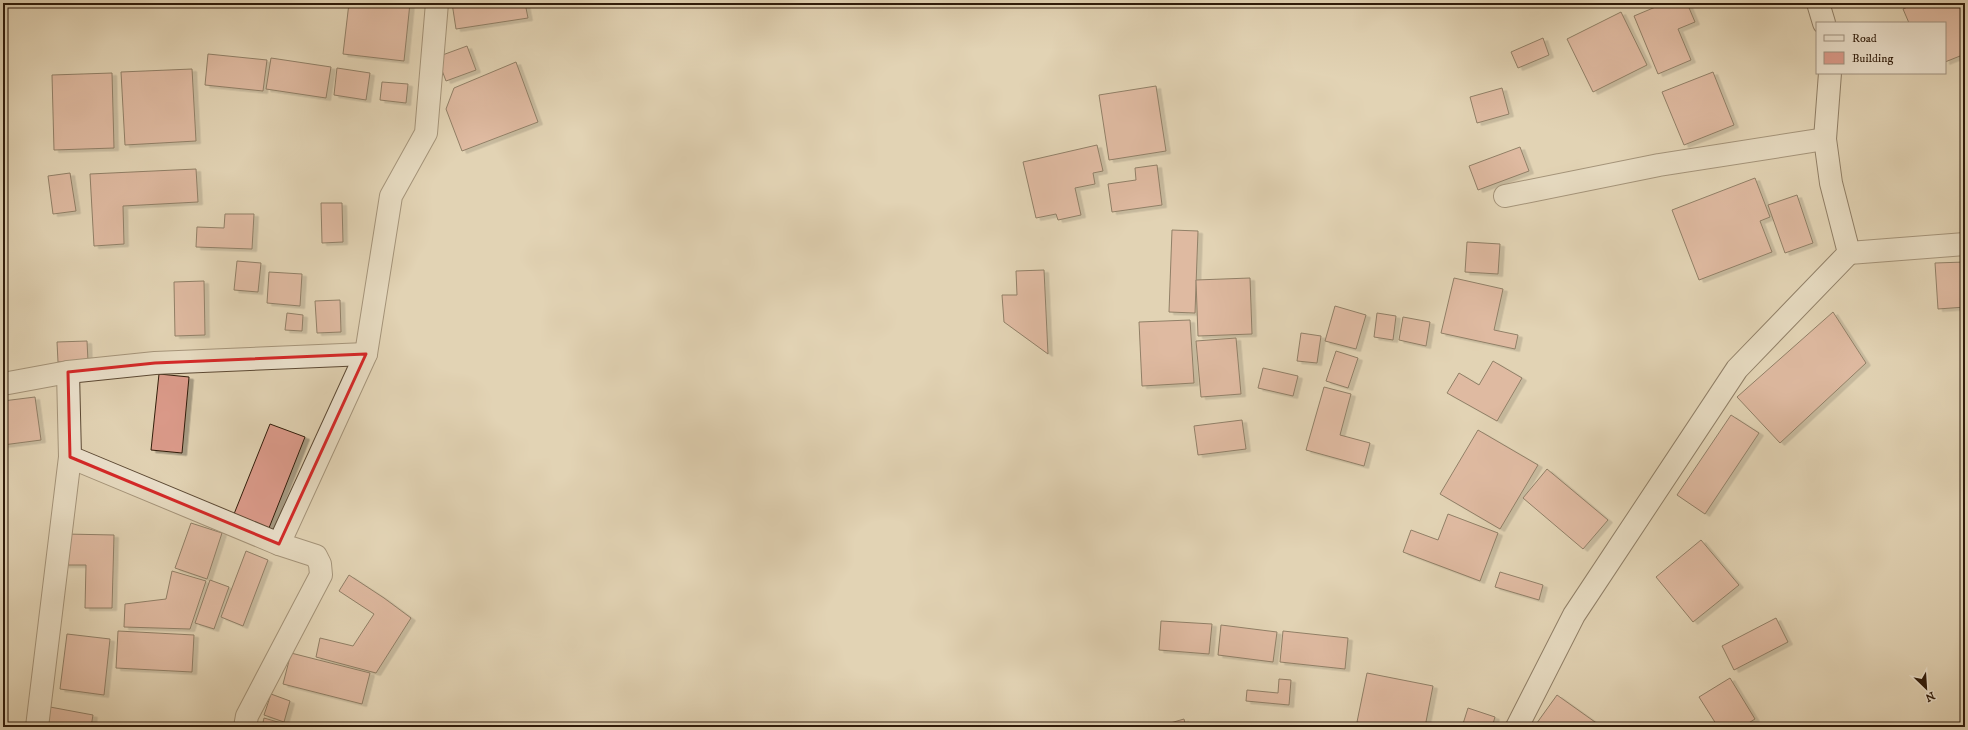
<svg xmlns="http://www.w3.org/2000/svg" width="1968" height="730" viewBox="0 0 1968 730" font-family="'IM FELL DW Pica',serif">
  <defs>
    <filter id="shadow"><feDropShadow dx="4.5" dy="2.5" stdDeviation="0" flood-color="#0004"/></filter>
  </defs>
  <rect width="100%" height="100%" fill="#e2d3b4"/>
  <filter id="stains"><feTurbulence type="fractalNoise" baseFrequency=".005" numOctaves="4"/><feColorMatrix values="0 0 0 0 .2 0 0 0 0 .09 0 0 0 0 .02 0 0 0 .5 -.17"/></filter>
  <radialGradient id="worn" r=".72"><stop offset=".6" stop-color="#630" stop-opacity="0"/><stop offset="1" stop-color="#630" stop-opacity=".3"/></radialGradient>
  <g fill="#dc9b8b" stroke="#2f1b0a" filter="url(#shadow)">
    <polygon points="349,3 410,3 404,61 343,54"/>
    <polygon points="452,3 525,3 528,18 456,29"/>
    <polygon points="1665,3 1687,3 1695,22 1678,29 1691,60 1658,74 1634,16"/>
    <polygon points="1917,3 1965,3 1965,54 1945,62 1945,23 1909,23 1903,9"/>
    <polygon points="1621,12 1647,65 1593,92 1567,39"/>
    <polygon points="1543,38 1549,55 1518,68 1511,52"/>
    <polygon points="467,46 476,70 446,81 437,57"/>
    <polygon points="208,54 267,60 263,91 205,85"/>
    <polygon points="271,58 331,67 326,98 266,89"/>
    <polygon points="516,62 538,122 462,151 446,109 454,88"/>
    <polygon points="337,68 370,73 366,100 334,95"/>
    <polygon points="192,69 196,141 125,145 121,72"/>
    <polygon points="1713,72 1734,125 1684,145 1662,92"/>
    <polygon points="112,73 114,148 54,150 52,75"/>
    <polygon points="382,82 408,84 406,103 380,100"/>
    <polygon points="1156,86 1166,151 1109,160 1099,95"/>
    <polygon points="1502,88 1509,114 1477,123 1470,97"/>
    <polygon points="1097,145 1103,171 1093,173 1095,184 1075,188 1081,215 1058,220 1056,214 1036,218 1023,162"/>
    <polygon points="1520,147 1529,171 1478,190 1469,166"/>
    <polygon points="1157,165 1162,205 1112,212 1108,184 1136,180 1135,168"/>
    <polygon points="196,169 198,202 123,206 124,244 94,246 90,174"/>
    <polygon points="70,173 76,211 53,214 48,176"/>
    <polygon points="1755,178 1770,217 1760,221 1772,252 1699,280 1672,210"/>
    <polygon points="1797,195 1813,243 1785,253 1768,205"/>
    <polygon points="321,203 342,203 343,242 322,243"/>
    <polygon points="225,214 254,214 252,249 196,247 197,227 224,228"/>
    <polygon points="1172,230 1198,231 1195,313 1169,312"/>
    <polygon points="1467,242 1500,244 1498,274 1465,272"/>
    <polygon points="237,261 261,263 258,292 234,290"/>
    <polygon points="1965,262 1965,307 1938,309 1935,263"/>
    <polygon points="1044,270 1048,354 1004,322 1002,295 1017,295 1016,271"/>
    <polygon points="269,272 302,274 300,306 267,303"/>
    <polygon points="1250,278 1252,334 1198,336 1196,280"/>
    <polygon points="1454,278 1503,289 1494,330 1518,335 1515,349 1441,333"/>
    <polygon points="204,281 205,335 175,336 174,282"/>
    <polygon points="340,300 341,332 317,333 315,301"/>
    <polygon points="1335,306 1366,315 1356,349 1325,341"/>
    <polygon points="1833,312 1866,363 1780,443 1737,397"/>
    <polygon points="287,313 303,315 302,331 285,330"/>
    <polygon points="1377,313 1396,316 1393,340 1374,337"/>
    <polygon points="1403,317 1430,322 1426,346 1399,340"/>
    <polygon points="1190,320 1194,383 1142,386 1139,322"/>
    <polygon points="1301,333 1321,336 1317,363 1297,361"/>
    <polygon points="1236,338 1241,394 1201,397 1196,341"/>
    <polygon points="87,341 88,361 58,362 57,342"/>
    <polygon points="1336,351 1358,358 1348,388 1326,381"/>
    <polygon points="1493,361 1522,378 1497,421 1447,393 1459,373 1479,385"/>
    <polygon points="1263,368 1298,376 1293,396 1258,388"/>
    <polygon points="159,374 189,377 182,453 151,450"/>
    <polygon points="1324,387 1351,394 1340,435 1370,443 1364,466 1306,450"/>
    <polygon points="35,397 41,440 3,445 3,401"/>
    <polygon points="1731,415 1759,433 1705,514 1677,495"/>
    <polygon points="1242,420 1246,449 1198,455 1194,426"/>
    <polygon points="270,424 305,437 269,528 234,514"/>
    <polygon points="1478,430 1538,465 1500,529 1440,494"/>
    <polygon points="1547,469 1608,520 1583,549 1523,498"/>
    <polygon points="1448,514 1498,533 1480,581 1403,552 1411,530 1438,540"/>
    <polygon points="191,523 222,533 207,579 175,568"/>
    <polygon points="65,534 114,535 112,608 85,608 86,565 64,565"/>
    <polygon points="1701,540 1739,585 1693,622 1656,577"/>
    <polygon points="246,551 268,560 243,626 221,617"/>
    <polygon points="172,571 206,581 190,629 124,627 125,604 166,599"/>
    <polygon points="1500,572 1543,585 1539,600 1495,587"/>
    <polygon points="349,575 384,598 411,618 376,673 316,657 320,638 353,646 374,614 339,591"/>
    <polygon points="210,580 229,587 214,629 195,623"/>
    <polygon points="1776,618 1788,642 1734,670 1722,646"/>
    <polygon points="1161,621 1212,624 1209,654 1159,650"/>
    <polygon points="1221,625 1277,632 1273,662 1218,655"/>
    <polygon points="118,631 194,635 192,672 116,668"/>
    <polygon points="1283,631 1348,638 1345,669 1280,662"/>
    <polygon points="67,634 110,639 104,695 60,689"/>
    <polygon points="291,653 370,673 362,704 283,684"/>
    <polygon points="1367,673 1433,686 1425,727 1381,727 1357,722"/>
    <polygon points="1730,678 1755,719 1742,727 1718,727 1699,697"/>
    <polygon points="1279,679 1291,680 1289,705 1246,701 1247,690 1278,693"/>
    <polygon points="271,694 290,701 284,722 264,715"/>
    <polygon points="1557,695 1602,727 1534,727"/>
    <polygon points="50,707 93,715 91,727 46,727"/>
    <polygon points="1468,708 1495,717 1492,727 1462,727"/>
    <polygon points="264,718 295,727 262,727"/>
    <polygon points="1184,719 1186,727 1160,727 1160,726"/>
  </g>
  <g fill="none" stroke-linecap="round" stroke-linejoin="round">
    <g stroke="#5c4934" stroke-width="24">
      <g id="street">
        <polyline points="1505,196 1659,165 1825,139"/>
        <polyline points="1849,253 1965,244"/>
        <polyline points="3,384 68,372"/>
        <polyline points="279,544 366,354 391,196 426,133 437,3"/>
        <polyline points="37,727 70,457"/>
        <polyline points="245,727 247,716 321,575 320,564 316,556 279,544 70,457 68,372 155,363 366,354"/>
      </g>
    </g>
    <g stroke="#2f1b0a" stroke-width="24">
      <g id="secondary">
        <polyline points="1818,3 1824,23"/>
        <polyline points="1517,727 1574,615 1737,369 1849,253 1831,183 1825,139 1830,73"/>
      </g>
    </g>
    <use href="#street" stroke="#ece2ce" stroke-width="22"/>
    <use href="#secondary" stroke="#ece2ce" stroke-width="22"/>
  </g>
  <path d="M0 0H1968V730H0ZM366,354L279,544L70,457L68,372L155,363Z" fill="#e2d3b4" fill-opacity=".55" fill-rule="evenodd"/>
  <path fill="none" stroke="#d62828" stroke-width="3" stroke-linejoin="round" d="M366,354L279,544L70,457L68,372L155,363Z"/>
  <rect width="1968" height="730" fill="none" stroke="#e2d3b4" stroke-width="16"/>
  <rect x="4" y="4" width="1960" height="722" fill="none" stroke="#2f1b0a" stroke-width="2"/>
  <rect x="8" y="8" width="1952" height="714" fill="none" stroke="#2f1b0a"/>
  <rect x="1816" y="22" width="130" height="52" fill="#ece2ce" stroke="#a09280"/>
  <rect x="1824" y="35" width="20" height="6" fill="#ece2ce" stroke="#a09280"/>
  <text x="1852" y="42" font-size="12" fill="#2f1b0a">Road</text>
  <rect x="1824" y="52" width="20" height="12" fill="#dc9b8b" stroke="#a09280"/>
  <text x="1852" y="62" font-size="12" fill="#2f1b0a">Building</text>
  <g transform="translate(1926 688) rotate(155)" stroke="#ece2ce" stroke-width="3" paint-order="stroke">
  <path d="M0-3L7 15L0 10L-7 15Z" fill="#2f1b0a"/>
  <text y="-6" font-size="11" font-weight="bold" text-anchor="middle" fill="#2f1b0a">N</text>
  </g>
  <rect width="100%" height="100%" filter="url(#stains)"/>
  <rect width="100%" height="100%" fill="url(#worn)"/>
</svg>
